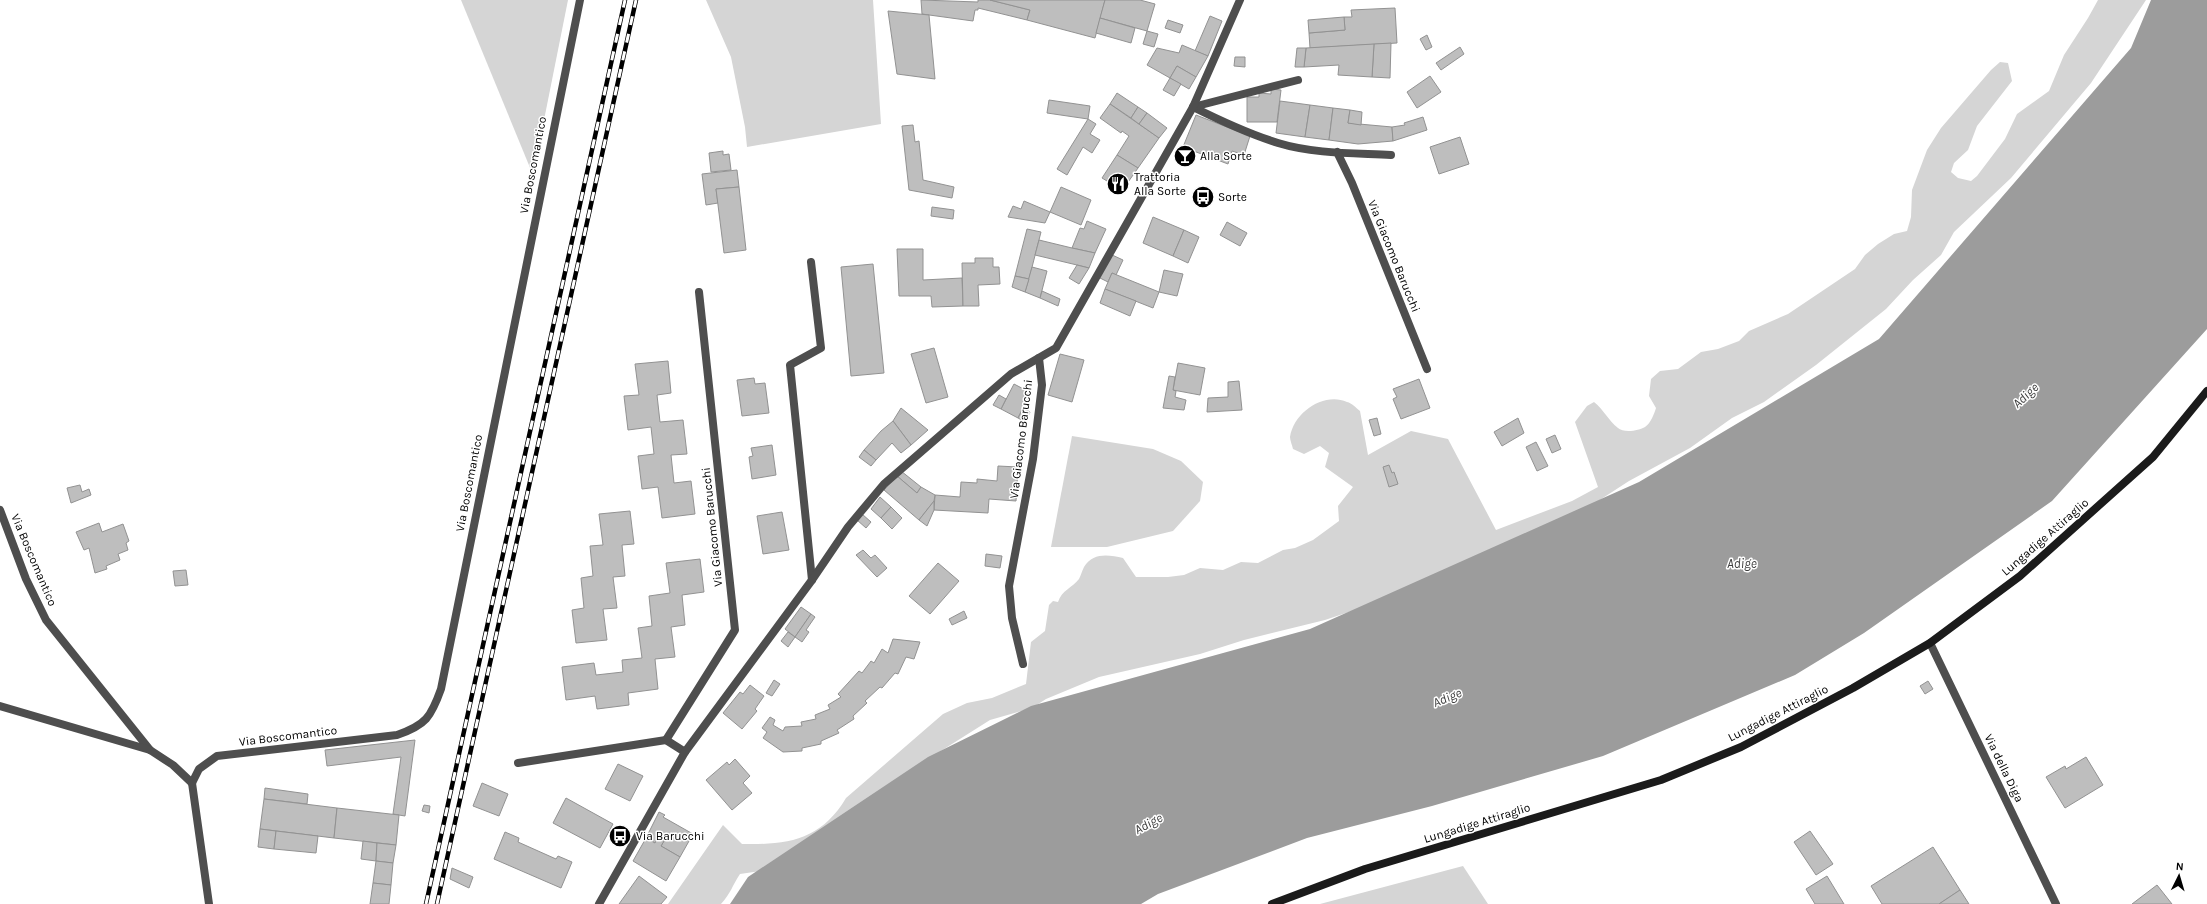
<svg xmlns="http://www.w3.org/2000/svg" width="2207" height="904" viewBox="0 0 2207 904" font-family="Karla,sans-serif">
  <rect width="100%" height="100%" fill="#fff"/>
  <g fill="#d5d5d5">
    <polygon points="461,0 568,0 533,175"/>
    <polygon points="706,0 873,0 881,124 747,147 745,127 731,57"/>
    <path d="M2098,0H2146L2091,83L2011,178L1954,232L1941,255L1913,280L1886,309L1816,365L1764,402L1732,418L1690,448L1629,481L1592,505L1370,605L1325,620L1244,640L1200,654L1099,677L1046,699L1032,708L990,720L887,785L767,870L740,874C732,886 731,893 721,904H668L723,825L742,844C788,845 821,840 846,798L943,714L967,703L992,698L1026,684L1031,642L1045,631L1049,605L1053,601L1058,602C1062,590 1072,588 1079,579C1081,575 1082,571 1084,567C1093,552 1109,555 1123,558L1136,577H1168L1184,575L1200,568L1223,570L1241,562L1258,563L1283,550L1295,548L1313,540L1339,521L1338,506L1353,487L1325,467L1329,453L1320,446L1304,454L1293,449C1292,445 1290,440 1290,437C1294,412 1324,392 1347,402C1352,403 1356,408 1360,411L1368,455L1411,431L1448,439L1496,530L1572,501L1598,487L1575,422L1587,406L1594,402C1604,410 1608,420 1618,428C1623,433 1639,431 1645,427C1651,423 1654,414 1656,408L1649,396L1651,379L1660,371L1678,369L1701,352L1718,349L1739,341L1749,331L1788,314L1855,269L1865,255L1878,244L1894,234L1907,231L1911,217L1912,190L1927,150L1941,128L1991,70L2000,62L2008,63L2012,81L1977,126L1968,150L1954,163L1951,172L1958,178L1971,181L1977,176L2005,139L2017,114L2049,91L2064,55L2088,18Z"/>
    <polygon points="1072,436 1153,449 1181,461 1203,482 1200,501 1173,531 1107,547 1051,547"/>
    <polygon points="1463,866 1488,904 1320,904"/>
  </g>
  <polygon fill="#9c9c9c" points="2151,0 2207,0 2207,329 2052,501 1864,633 1795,675 1603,756 1432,806 1307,838 1158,894 1141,904 730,904 748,877 928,757 1031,706 1310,629 1639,482 1879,339 2131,48"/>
  <g fill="#bebebe" stroke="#929292">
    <polygon points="921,0 978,2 978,0 990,0 1030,10 1027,20 978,8 978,10 975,10 973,21 922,14"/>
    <polygon points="990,0 1105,0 1095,38 1027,20 1030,10"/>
    <polygon points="1105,0 1140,0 1155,4 1147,31 1100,18"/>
    <polygon points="1395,8 1397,43 1310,48 1309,33 1345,30 1344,17 1352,17 1351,10"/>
    <polygon points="888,11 929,15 935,79 897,74"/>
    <polygon points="1210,16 1222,21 1208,56 1195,51"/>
    <polygon points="1344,17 1345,30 1309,33 1308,20"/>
    <polygon points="1100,18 1135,28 1131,43 1096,33"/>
    <polygon points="1168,20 1183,25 1180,33 1165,28"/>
    <polygon points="1147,31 1158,34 1154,47 1143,44"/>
    <polygon points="1427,35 1432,47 1426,50 1420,39"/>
    <polygon points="1391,43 1390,78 1372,77 1374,44"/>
    <polygon points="1374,44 1372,77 1338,75 1339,65 1304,67 1306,48"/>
    <polygon points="1182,45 1208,56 1196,77 1177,66 1170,78 1147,65 1157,48 1179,53"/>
    <polygon points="1460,47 1464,54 1441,70 1436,63"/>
    <polygon points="1297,48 1306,48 1304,67 1295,67"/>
    <polygon points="1235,57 1245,57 1245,67 1234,66"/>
    <polygon points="1177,66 1196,77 1189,89 1170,78"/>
    <polygon points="1430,76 1441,92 1417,108 1407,92"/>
    <polygon points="1170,78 1181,84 1174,96 1163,90"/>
    <polygon points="1271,89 1281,90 1277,122 1247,122 1247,97 1259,97 1259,93 1271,94"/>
    <polygon points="1117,93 1138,107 1131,118 1110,104"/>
    <polygon points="1049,100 1090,106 1088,119 1047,113"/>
    <polygon points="1280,101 1310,105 1305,137 1276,133"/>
    <polygon points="1110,104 1159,138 1138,168 1117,155 1129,136 1122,131 1121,133 1100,118"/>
    <polygon points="1310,105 1333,108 1329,140 1305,137"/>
    <polygon points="1138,107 1147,113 1139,124 1131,118"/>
    <polygon points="1333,108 1350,110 1348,123 1392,127 1393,141 1358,144 1329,140"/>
    <polygon points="1350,110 1362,112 1361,125 1348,123"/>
    <polygon points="1147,113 1167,128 1159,138 1139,124"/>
    <polygon points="1196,115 1250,136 1244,155 1232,151 1228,164 1183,147"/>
    <polygon points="1423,117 1427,130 1393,141 1392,127 1405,125 1404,123"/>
    <polygon points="1088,119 1096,124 1090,134 1100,140 1092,153 1083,147 1067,175 1057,169"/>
    <polygon points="913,125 915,142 919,141 923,180 954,187 952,198 909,190 902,126"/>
    <polygon points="1460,137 1469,164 1439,174 1430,147"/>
    <polygon points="723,151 723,155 729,154 731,170 711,172 709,153"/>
    <polygon points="1117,155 1138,168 1126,185 1109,177 1107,181 1102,178"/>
    <polygon points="737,170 739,187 716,189 718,203 706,205 702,174"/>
    <polygon points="739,187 746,250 724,253 716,189"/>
    <polygon points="1061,187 1091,200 1081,225 1050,212"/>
    <polygon points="1024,201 1050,212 1045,223 1008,217 1013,206 1021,209"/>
    <polygon points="932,207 954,210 953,219 931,216"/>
    <polygon points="1153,217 1184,230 1173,256 1143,243"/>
    <polygon points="1087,221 1106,229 1095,253 1072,248 1080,228 1084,229"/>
    <polygon points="1227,222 1247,233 1240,246 1220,235"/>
    <polygon points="1027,229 1041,232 1029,279 1015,276"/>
    <polygon points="1184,230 1199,237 1188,263 1173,256"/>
    <polygon points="1039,240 1072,248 1095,253 1089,268 1077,265 1035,255"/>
    <polygon points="897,249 923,249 923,280 962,278 963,306 932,307 931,296 899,296"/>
    <polygon points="1110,254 1123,260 1116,275 1112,273 1108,282 1098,277"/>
    <polygon points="975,258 993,258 993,267 999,267 1000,284 978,285 979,306 963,306 962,263 975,263"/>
    <polygon points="873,264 884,373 851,376 841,267"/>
    <polygon points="1077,265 1089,268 1079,284 1069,278"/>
    <polygon points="1032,267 1047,271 1040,298 1025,292"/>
    <polygon points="1164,270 1183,274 1177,296 1159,292"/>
    <polygon points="1112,273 1159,292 1153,308 1105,289"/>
    <polygon points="1015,276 1029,279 1025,292 1012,287"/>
    <polygon points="1105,289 1136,301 1130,316 1100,303"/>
    <polygon points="1042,291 1060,299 1058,306 1040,298"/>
    <polygon points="934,348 948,397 926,403 911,354"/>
    <polygon points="1060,354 1084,360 1072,402 1048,395"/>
    <polygon points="668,361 671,393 657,395 660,422 683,420 687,454 671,455 674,483 691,481 695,514 662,518 658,487 642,489 638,456 654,454 651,427 628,430 624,396 639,395 635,364"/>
    <polygon points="1178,363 1205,368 1200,395 1173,390"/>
    <polygon points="1169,376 1175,377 1173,390 1176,391 1175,397 1186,400 1184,410 1163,408"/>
    <polygon points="754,378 755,384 765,383 769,413 742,416 737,380"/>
    <polygon points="1419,379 1430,408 1401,419 1393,399 1397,397 1393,389"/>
    <polygon points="1239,381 1242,410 1207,412 1208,398 1228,397 1228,382"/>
    <polygon points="1014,384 1031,393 1018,418 1001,409"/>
    <polygon points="999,395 1006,399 1001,409 993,405"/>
    <polygon points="901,408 928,430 911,445 893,421"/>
    <polygon points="1023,408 1030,412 1025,422 1018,418"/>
    <polygon points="1377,418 1381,434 1374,436 1369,420"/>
    <polygon points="1518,418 1524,433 1502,446 1494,432"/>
    <polygon points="893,421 911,445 901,453 892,443 876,460 864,450 881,431"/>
    <polygon points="1555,435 1561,449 1552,453 1546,439"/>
    <polygon points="1536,442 1548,466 1537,471 1526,447"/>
    <polygon points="772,445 776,475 752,479 749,457 753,456 751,448"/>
    <polygon points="864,450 876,460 871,466 859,457"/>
    <polygon points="1389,465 1392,473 1394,472 1398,484 1389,487 1383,467"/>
    <polygon points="998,466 1018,467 1016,501 989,499 988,513 934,510 935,495 960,497 961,482 977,483 977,479 997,481"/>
    <polygon points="901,471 921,487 917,493 897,476"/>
    <polygon points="897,476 917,493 921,487 935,495 934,501 919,520 884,490"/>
    <polygon points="80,485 82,492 89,489 91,495 71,503 67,488"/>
    <polygon points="880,497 891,507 881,518 871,509"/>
    <polygon points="934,501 934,510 927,526 919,520"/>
    <polygon points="891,507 902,518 892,529 881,518"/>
    <polygon points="630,511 634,544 622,545 625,576 613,577 617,608 603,609 607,640 576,643 572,610 584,608 581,578 593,576 590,546 603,545 599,514"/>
    <polygon points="782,512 789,550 763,554 757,516"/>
    <polygon points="862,514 871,522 866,528 857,520"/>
    <polygon points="99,523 102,532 123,524 129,541 126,543 128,550 118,554 120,560 106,566 107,569 95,573 89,548 84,550 76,532"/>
    <polygon points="863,550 871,558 875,555 887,568 877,577 856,555"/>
    <polygon points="986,554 1002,556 1000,568 985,566"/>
    <polygon points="700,559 704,592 682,595 685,625 671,627 675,657 655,659 658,689 628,693 629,705 597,709 595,696 566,700 562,667 594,663 596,675 623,672 622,660 642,658 638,628 652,626 649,596 670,593 666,563"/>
    <polygon points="938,563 959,581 930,614 909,596"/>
    <polygon points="186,570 188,585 175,586 173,571"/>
    <polygon points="801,607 811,614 795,637 785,629"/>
    <polygon points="964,611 967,618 952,625 949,619"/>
    <polygon points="811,614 815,617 806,630 809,632 802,642 795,637"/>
    <polygon points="788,632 795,637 788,647 781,641"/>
    <polygon points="893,639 920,642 914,659 906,657 898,674 895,673 882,688 880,687 865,701 867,703 853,716 854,719 837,730 839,733 821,741 821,744 802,748 802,751 783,752 763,738 767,732 762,728 770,717 775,720 773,725 783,731 785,727 802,726 801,722 816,719 815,715 830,709 828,705 841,697 838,694 859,671 862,673 871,661 874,663 882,649 888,653"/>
    <polygon points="774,680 780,684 772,696 766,693"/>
    <polygon points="1928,681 1933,689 1925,694 1920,686"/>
    <polygon points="750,685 764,696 755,709 757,711 742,729 723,713 740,692 743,694"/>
    <polygon points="415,740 405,816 393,814 401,757 327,766 325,750"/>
    <polygon points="2086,757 2103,785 2065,808 2046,777 2065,766 2066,769"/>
    <polygon points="735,759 750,776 743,783 752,793 732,810 706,780 727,762 729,765"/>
    <polygon points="618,764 643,776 630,801 605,789"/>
    <polygon points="482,783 508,794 499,816 473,806"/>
    <polygon points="265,788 308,794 307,804 264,799"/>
    <polygon points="566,798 613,824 600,848 553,823"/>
    <polygon points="264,799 337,808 334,838 260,829"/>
    <polygon points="424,805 430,806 429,813 422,811"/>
    <polygon points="337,808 399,815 396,845 334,838"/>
    <polygon points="659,812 665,815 663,817 693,834 680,857 661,846 664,841 658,837 655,843 646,838"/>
    <polygon points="260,829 276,831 274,849 258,847"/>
    <polygon points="276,831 318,836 316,853 274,849"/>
    <polygon points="1810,831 1833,864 1816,875 1794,842"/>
    <polygon points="505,832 519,838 518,842 556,859 558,856 572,862 561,888 494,859"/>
    <polygon points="658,837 664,841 661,846 680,857 666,881 633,861 646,838 655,843"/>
    <polygon points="363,841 377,843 376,861 361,859"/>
    <polygon points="377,843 396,845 393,863 376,861"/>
    <polygon points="1933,847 1960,890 1939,904 1882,904 1871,886"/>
    <polygon points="376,861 393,863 391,885 373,883"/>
    <polygon points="452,868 473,877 469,888 450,879"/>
    <polygon points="639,876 667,897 661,904 619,904"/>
    <polygon points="1827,876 1844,904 1815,904 1806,889"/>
    <polygon points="373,883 391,885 389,904 370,904"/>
    <polygon points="2157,885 2172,904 2132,904"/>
    <polygon points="1960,890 1969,904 1939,904"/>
  </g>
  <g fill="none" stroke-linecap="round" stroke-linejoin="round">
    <g stroke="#4e4e4e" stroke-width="8">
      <path d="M1193,107C1221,121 1249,134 1278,143C1314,154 1355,153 1391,155"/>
      <polyline points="1193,107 1298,80"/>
      <polyline points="1337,152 1352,183 1427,369"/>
      <polyline points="811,262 821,348 790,365 812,580"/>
      <polyline points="0,510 26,579 46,620 150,750"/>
      <polyline points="1930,643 2056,904"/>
      <polyline points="1023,664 1012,618 1009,586 1033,459 1042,385 1039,358"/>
      <polyline points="0,706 150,750 173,765 192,783"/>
      <polyline points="685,752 666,740 735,630 699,292"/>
      <polyline points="518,763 666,740"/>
      <path d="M209,904L192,783L199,769L217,756L397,735C426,725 431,717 441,689L580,0"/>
      <polyline points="599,904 685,752 812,580 848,527 884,484 1011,374 1056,348 1193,107 1240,0"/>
    </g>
    <polyline stroke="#1b1b1b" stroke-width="8" points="1272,904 1365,869 1661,780 1741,747 1853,688 1930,643 2020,576 2153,457 2207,391"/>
    <g stroke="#000" stroke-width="4.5">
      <g id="rail">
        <polyline points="426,904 625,0"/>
        <polyline points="437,904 636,0"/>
      </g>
    </g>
    <use href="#rail" stroke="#fff" stroke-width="3" stroke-dasharray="9" stroke-linecap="butt"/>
  </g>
  <defs>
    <g id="bar-disc" transform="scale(1.15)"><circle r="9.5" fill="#000" stroke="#fff"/><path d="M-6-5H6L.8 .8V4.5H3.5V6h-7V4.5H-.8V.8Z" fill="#fff"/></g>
    <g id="restaurant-disc" transform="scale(1.15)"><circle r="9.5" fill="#000" stroke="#fff"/><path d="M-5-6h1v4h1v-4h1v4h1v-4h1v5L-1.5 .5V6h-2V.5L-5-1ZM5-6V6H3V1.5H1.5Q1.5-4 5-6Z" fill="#fff"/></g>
    <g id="bus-disc" transform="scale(1.15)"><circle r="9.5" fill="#000" stroke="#fff"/><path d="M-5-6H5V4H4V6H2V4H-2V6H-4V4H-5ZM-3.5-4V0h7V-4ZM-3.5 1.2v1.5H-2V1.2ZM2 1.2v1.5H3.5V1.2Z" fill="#fff"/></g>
  </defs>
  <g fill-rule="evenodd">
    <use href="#bar-disc" x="1185" y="156"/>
    <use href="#restaurant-disc" x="1118" y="184"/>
    <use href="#bus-disc" x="1203" y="197"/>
    <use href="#bus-disc" x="620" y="836"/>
  </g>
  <g text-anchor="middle" stroke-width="3" stroke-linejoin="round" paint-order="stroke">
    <g font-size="12" fill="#000" stroke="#fff" text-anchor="start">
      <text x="1200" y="160">Alla Sorte</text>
      <text x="1134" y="181">Trattoria<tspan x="1134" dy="14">Alla Sorte</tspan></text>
      <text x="1218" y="201">Sorte</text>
      <text x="636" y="840">Via Barucchi</text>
    </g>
    <g font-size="12" fill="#000" stroke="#fff">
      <text transform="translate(533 165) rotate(-79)" y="4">Via Boscomantico</text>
      <text transform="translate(1394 256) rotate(68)" y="4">Via Giacomo Barucchi</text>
      <text transform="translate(1021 439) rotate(-83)" y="4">Via Giacomo Barucchi</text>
      <text transform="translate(469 483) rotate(-79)" y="4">Via Boscomantico</text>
      <text transform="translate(712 527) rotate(-96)" y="4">Via Giacomo Barucchi</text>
      <text transform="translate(2045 537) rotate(-41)" y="4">Lungadige Attiraglio</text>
      <text transform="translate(34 560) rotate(67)" y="4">Via Boscomantico</text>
      <text transform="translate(1778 713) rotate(-27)" y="4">Lungadige Attiraglio</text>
      <text transform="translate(288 736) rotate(-7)" y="4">Via Boscomantico</text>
      <text transform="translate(2004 768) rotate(64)" y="4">Via della Diga</text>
      <text transform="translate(1477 823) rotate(-17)" y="4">Lungadige Attiraglio</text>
    </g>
    <g font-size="13" font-style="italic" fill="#3d3d3d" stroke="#fff">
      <text transform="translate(2025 395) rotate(-43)" y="5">Adige</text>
      <text x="1742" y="568">Adige</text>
      <text transform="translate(1447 697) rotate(-22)" y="5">Adige</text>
      <text transform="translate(1148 823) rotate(-28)" y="5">Adige</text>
    </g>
  </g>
  <g transform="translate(2179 876) rotate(5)" stroke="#ffffff" stroke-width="3" paint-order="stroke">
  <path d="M0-3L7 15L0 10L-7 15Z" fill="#000000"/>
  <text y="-6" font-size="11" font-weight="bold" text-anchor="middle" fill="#000000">N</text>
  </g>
</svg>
